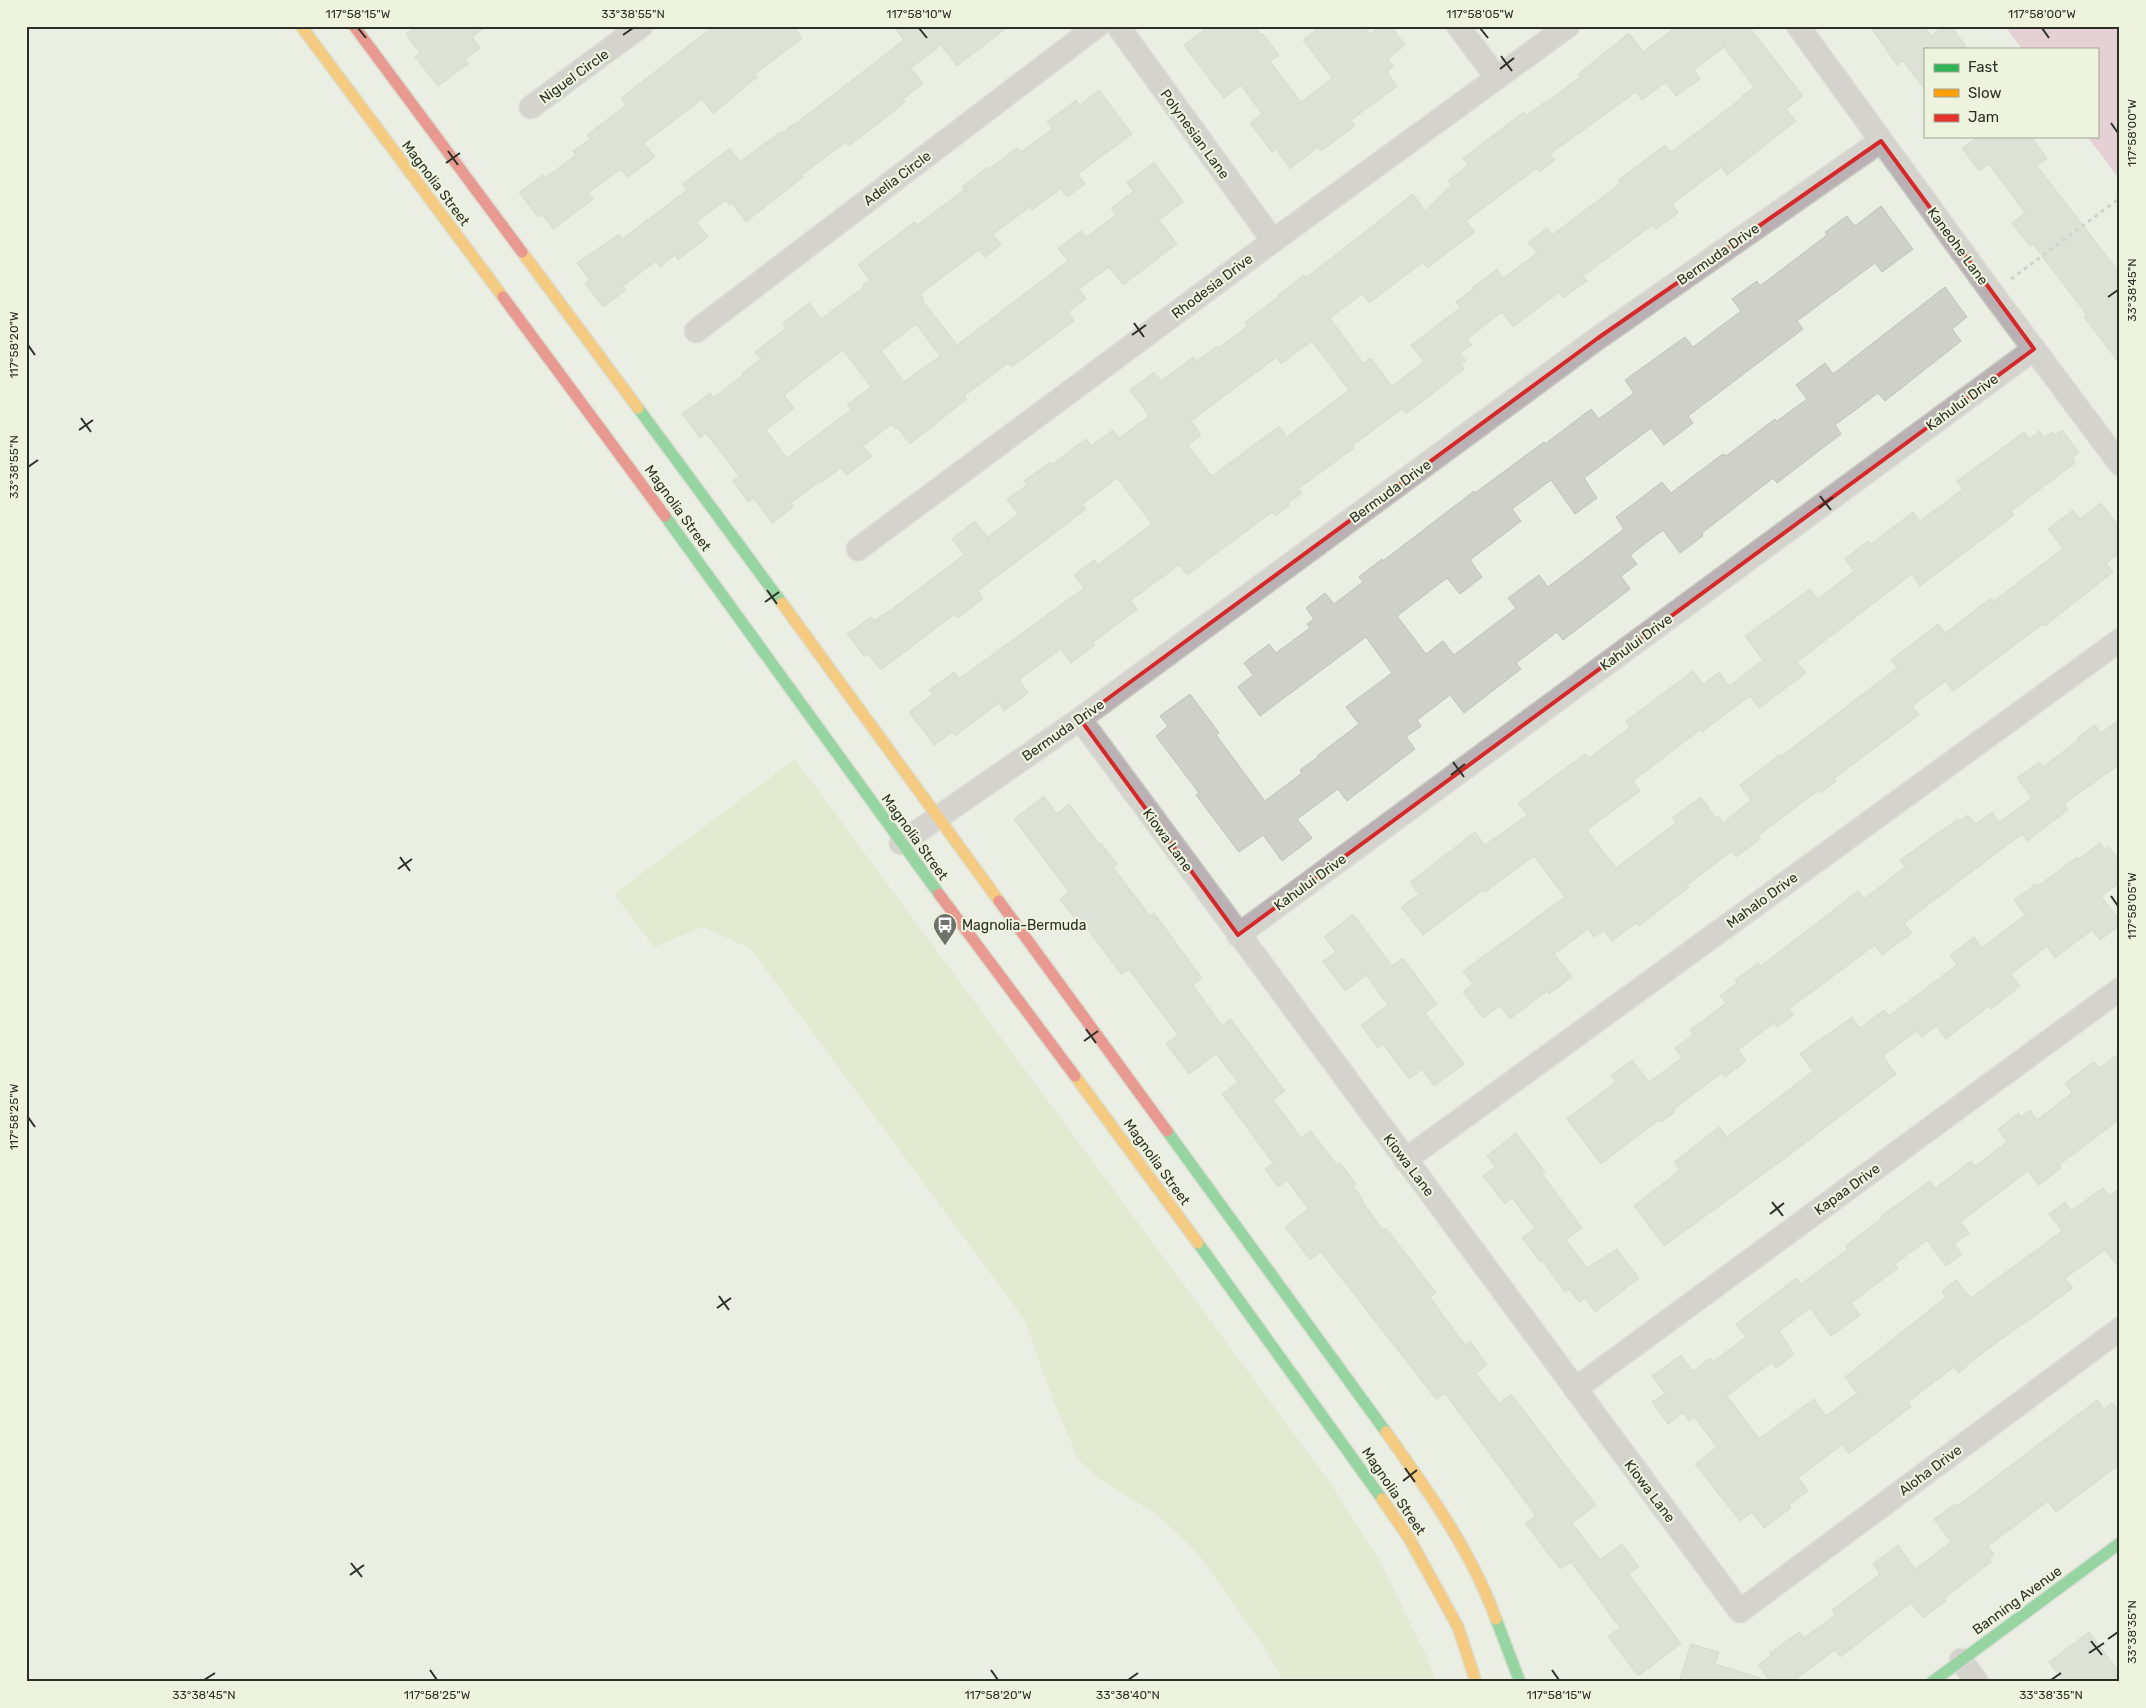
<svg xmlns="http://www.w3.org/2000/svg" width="2146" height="1708" viewBox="0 0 2146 1708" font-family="Rubik,sans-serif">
  <rect width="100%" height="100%" fill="#ebeee2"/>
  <polygon fill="#dae4be" points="795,759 1329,1481 1378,1558 1426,1655 1436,1682 1284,1682 1264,1647 1197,1552 1156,1514 1098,1478 1078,1459 1054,1402 1024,1319 751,949 703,927 654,947 614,894"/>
  <polygon fill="#dbacc5" points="2005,26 2120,26 2120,180 2087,136 2097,136 2097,49 2022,49"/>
  <g fill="#cfd1c8" stroke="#c0c3b9" fill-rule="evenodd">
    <polygon points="417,26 487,26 472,37 480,48 465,59 468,64 438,86 415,57 420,53 406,34"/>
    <polygon points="714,26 793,26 802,38 755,74 757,77 713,114 702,99 644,143 655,157 627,177 621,169 588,193 593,199 553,229 542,214 538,217 519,192 543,175 545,178 576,155 573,151 590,139 587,135 626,105 621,98"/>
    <polygon points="894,26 1009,26 957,66 941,45 911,68 923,84 903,99 905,102 875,126 849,146 846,142 802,175 803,177 746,222 732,203 729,205 726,200 696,222 708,237 678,260 675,255 660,267 656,261 623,286 626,290 603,307 585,283 589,279 577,263 619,234 622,239 687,190 682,184 730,148 740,162 780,132 781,134 793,124 794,125 904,40"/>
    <polygon points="1209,26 1255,26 1261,35 1263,34 1279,55 1270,61 1301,102 1332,78 1303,40 1321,26 1364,26 1370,34 1381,26 1391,26 1405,45 1388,59 1394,66 1387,72 1397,86 1351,120 1355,126 1321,151 1318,147 1290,169 1276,149 1272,152 1250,123 1262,114 1241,85 1224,98 1184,45"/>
    <path d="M1677,26H1752L1750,28L1803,96L1786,109L1796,121L1727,175L1721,167L1672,204L1678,213L1656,229L1652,225L1583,276L1587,281L1563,298L1559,292L1513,327L1502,312L1467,339L1472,345L1460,353L1466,361L1461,364L1464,369L1406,414L1402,409L1353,445L1354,448L1298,489L1302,493L1288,503L1289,505L1275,516L1272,512L1187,575L1179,565L1130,601L1137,609L1093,643L1095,645L1071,663L1061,649L1019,680L1028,693L1004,711L999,703L955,736L952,732L934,745L909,712L933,694L929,690L954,672L959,679L1084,588L1074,575L1094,560L1098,565L1152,524L1117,478L1082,505L1086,509L978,591L983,599L958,618L955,614L881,670L868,654L864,656L847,634L871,617L874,621L895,607L964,555L952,539L975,521L988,537L1018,514L1007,499L1027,485L1024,481L1050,462L1052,464L1086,439L1091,446L1113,430L1119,438L1149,416L1130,390L1154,372L1161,381L1193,357L1197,361L1217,346L1218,348L1248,326L1245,322L1279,296L1278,295L1304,275L1306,278L1413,194L1425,211L1451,185L1448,181L1468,165L1463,158L1524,112L1526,116L1546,101L1547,102L1580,77L1578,74L1629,33L1643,52ZM1724,47L1754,87L1742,96V98L1671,152L1665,145L1618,180L1621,183L1552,235L1547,228L1528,243L1537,253L1503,278L1497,269L1472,288L1473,289L1456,302L1460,308L1411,345L1424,362L1392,386L1371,358L1363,363L1330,318L1362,294L1369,303L1423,262L1427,268L1475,232L1466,221L1537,168L1540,172L1555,160L1550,154L1636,92L1642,100L1666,82L1676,96L1700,79L1694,70ZM1312,341L1349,390L1287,437L1279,426L1212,476L1188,445L1201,435L1191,421L1277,357L1281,364Z"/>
    <polygon points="1870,26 1924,26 1931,36 1944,26 1951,26 1968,49 1925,49 1925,90 1903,61 1897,65"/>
    <path d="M1099,90L1132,134L1078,174L1085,184L1067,197L1061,189L1032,210L1030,207L993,234L1001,245L985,257L979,250L920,294L924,298L922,300L957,345L1068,261L1058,248L1081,231L1087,237L1116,215L1111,208L1134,191L1127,183L1154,162L1183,202L1159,220L1177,244L1123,285L1109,267L1079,289L1086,299L1068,312L1074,321L1046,342L1011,367L1008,363L964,396L967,399L910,444L897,427L895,429L892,424L863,446L872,456L847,475L841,468L821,483L820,481L791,503L793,507L772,523L754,498L748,502L733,481L739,476L706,433L700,438L682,414L710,393L713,398L743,375L742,373L761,359L755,352L786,328L783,323L809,303L821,319L864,287L863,285L870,280L858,265L914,222L917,225L964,190L962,187L988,167L989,169L1017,148L1021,152L1052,129L1047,122L1076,100L1080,105ZM916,324L940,356L904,382L881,351ZM843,350L871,387L847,405L851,410L787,458L766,430L794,408L784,395Z"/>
    <polygon points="1979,136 2031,136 2047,158 2037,166 2120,273 2120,364 2084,317 2087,315 2033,244 2030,246 2012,223 2025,213 1989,164 1979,171 1962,148"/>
    <polygon points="1881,206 1913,249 1882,272 1875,263 1797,321 1803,329 1688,416 1693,423 1664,445 1651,428 1584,478 1597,498 1575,514 1551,480 1512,509 1521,521 1470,560 1482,577 1460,594 1447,578 1397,616 1426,654 1443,641 1454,655 1516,608 1508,598 1539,575 1548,587 1624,529 1616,517 1662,482 1671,493 1720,456 1724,454 1726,456 1775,419 1777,421 1807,399 1796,385 1825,363 1833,374 1945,287 1967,317 1952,329 1961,341 1885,401 1878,393 1835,425 1841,434 1777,483 1773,478 1702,533 1703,536 1680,553 1663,530 1630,555 1637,564 1621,576 1630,589 1563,640 1557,632 1516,663 1521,669 1464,713 1450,695 1417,720 1421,726 1406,737 1415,749 1347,801 1338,789 1297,819 1312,838 1282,861 1263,835 1239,852 1196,795 1199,793 1156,736 1168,726 1160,716 1190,694 1219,733 1216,735 1265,801 1302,773 1300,770 1318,757 1317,756 1359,724 1346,707 1392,673 1366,637 1260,716 1238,687 1253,675 1244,663 1269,644 1276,653 1310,628 1307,624 1314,619 1306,608 1325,593 1334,604 1363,582 1359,577 1382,559 1383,561 1474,491 1475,493 1544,442 1545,444 1591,409 1599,419 1634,393 1625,380 1685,337 1693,347 1741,311 1732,299 1757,281 1760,286 1827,235 1825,232 1847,216 1855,226"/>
    <polygon points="2062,430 2079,453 2072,458 2075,463 2011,511 2014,515 1920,586 1912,574 1797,662 1806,673 1759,708 1750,696 1702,732 1700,730 1633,781 1640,791 1587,830 1616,868 1676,823 1672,818 1701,797 1716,818 1718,816 1723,823 1751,800 1740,785 1779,755 1780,757 1897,668 1891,660 1938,624 1945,633 1991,598 1994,601 2063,549 2048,529 2073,510 2080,519 2101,503 2120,528 2120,553 2106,563 2113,572 2045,626 2043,624 1953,691 1945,681 1912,706 1919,715 1834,778 1836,781 1821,793 1819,790 1758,836 1760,839 1736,857 1731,852 1687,885 1689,887 1639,926 1636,923 1612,941 1604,930 1594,937 1588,929 1554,954 1572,977 1549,994 1547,991 1510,1019 1500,1006 1483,1018 1463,992 1473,984 1463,971 1565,897 1534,856 1485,892 1483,890 1423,935 1401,907 1419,894 1410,882 1475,832 1485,845 1527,815 1518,803 1585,754 1589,758 1630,727 1626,721 1693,671 1703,684 1719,672 1729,686 1763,660 1745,636 1810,589 1818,599 1854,571 1845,559 1868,541 1871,544 1913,512 1920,521 1963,489 1957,481 2024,432 2030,439 2039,431 2044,438 2052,432 2055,435"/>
    <polygon points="2120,719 2120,764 2064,804 2068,810 2027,841 2022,834 1904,923 1912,933 1882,955 1875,945 1789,1009 1794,1014 1777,1027 1774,1023 1738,1050 1746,1061 1725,1077 1722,1073 1674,1109 1675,1112 1661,1122 1659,1120 1601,1164 1567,1119 1616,1082 1611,1075 1632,1060 1649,1082 1682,1058 1675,1048 1693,1035 1690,1030 1726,1003 1720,996 1737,983 1735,980 1758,963 1761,966 1858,891 1864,899 1905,867 1900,860 1958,819 1959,821 1968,815 1975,824 1992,812 1999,822 2032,798 2017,778 2039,762 2043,767 2078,740 2077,738 2095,725 2101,733"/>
    <polygon points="1044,796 1057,814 1069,804 1099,844 1101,843 1117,864 1113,867 1150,916 1154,913 1202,978 1193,985 1222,1026 1231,1019 1285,1091 1273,1100 1301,1138 1311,1131 1337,1165 1340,1163 1356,1184 1353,1186 1363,1200 1362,1201 1383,1230 1386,1228 1436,1293 1430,1297 1465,1345 1470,1341 1487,1365 1476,1373 1499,1403 1511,1394 1596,1505 1572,1523 1600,1560 1622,1544 1639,1567 1629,1574 1681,1644 1638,1676 1608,1636 1620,1628 1571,1562 1560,1569 1525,1523 1536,1516 1446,1395 1444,1394 1436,1399 1321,1252 1310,1260 1285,1227 1308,1209 1287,1180 1278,1187 1265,1169 1273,1163 1222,1094 1238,1082 1216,1054 1189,1074 1166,1044 1178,1035 1129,969 1121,974 1086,927 1083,929 1060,899 1069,892 1014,819"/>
    <polygon points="2100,843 2105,850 2109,847 2120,861 2120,883 2101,896 2120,921 2120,925 2100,940 2092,930 2055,958 2047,946 2011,974 2020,986 1991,1009 1989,1006 1946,1039 1936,1026 1922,1037 1917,1031 1883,1056 1896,1074 1784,1159 1664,1246 1634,1206 1680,1170 1674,1162 1719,1127 1727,1137 1813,1071 1800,1054 1852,1017 1860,1028 1884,1010 1889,1016 1957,965 1950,955 1974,937 1982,948 2025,915 2014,900 2036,884 2038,886 2077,857 2079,859"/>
    <polygon points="1353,914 1392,966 1403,958 1437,1004 1425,1013 1464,1064 1434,1086 1422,1069 1409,1079 1383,1044 1378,1048 1361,1025 1388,1005 1366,975 1345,991 1323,961 1336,952 1324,937"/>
    <polygon points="2120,1053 2120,1119 2059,1165 2061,1168 2039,1185 2028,1171 1960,1222 1969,1233 1954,1244 1962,1254 1946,1266 1927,1240 1895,1264 1898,1268 1851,1303 1860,1315 1831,1336 1810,1308 1779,1331 1794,1354 1776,1368 1772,1362 1727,1396 1759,1439 1814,1399 1826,1416 1857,1393 1845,1377 1946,1297 1942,1291 1956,1280 1971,1298 2062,1231 2049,1214 2065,1202 2071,1211 2103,1188 2109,1196 2120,1188 2120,1269 2105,1250 2065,1278 2073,1288 1977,1357 1959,1373 1954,1367 1908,1402 1911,1407 1849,1454 1842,1445 1798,1478 1808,1491 1789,1505 1791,1508 1764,1528 1752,1512 1740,1521 1695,1464 1717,1447 1694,1417 1689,1421 1683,1413 1668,1424 1652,1402 1665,1393 1652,1376 1681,1355 1693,1371 1710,1358 1713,1362 1746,1337 1736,1324 1796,1278 1801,1284 1848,1249 1845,1246 1882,1218 1881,1216 1930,1181 1935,1188 1971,1161 1975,1166 2007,1142 1998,1129 2019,1113 2021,1117 2030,1110 2037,1120 2072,1093 2065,1083 2094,1062 2099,1068"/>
    <polygon points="1516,1133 1545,1172 1542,1174 1582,1228 1566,1240 1587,1268 1617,1249 1639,1278 1595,1312 1585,1298 1579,1302 1569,1289 1565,1292 1542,1260 1540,1262 1522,1238 1535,1228 1512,1198 1505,1204 1483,1176 1495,1167 1487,1156"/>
    <polygon points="2097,1400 2104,1409 2112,1403 2120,1412 2120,1464 2056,1512 2048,1501 1988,1546 1994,1555 1989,1559 1991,1562 1944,1598 1946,1601 1923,1618 1911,1603 1840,1657 1835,1650 1792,1682 1771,1682 1758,1665 1771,1655 1770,1653 1799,1632 1804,1638 1835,1615 1832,1610 1880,1574 1873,1564 1898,1545 1915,1569 1951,1542 1934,1519 1956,1504 1957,1506"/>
    <polygon points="2089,1632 2120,1673 2120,1682 2064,1682 2049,1662"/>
    <polygon points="1691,1644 1719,1652 1715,1664 1760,1678 1759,1682 1679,1682"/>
  </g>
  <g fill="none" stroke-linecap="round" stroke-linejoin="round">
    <g stroke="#c8cbc1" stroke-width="25">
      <g id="street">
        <polyline points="1118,26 1273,241"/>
        <polyline points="1458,26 1497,78"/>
        <polyline points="1798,26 1992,293 2120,464"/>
        <polyline points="531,107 641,26"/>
        <polyline points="696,331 1097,26"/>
        <polyline points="858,549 1273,241 1568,26"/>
        <polyline points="1080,719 1740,1611 2120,1329"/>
        <polyline points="901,843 1080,719 1598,338 1881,141"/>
        <polyline points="1238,935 2034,349"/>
        <polyline points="1405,1160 2120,640"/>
        <polyline points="1575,1389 2120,989"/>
        <polyline points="1961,1660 1977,1682"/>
      </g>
    </g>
    <g stroke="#c8cbc1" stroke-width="14">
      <g id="fast">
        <polyline points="638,408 782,603"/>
        <polyline points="665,516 939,894"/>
        <polyline points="1167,1131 1386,1432"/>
        <polyline points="1198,1243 1382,1499"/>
        <polyline points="1496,1619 1520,1682"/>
        <polyline points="1932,1682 2120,1543"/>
      </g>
    </g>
    <g stroke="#c8cbc1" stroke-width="14">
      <g id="slow">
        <polyline points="301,26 503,297"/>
        <polyline points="522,252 638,408"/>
        <polyline points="782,603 999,901"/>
        <polyline points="1075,1076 1198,1243"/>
        <path d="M1386,1432C1428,1491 1471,1550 1496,1619"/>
        <polyline points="1382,1499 1409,1538 1458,1627 1476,1682"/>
      </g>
    </g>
    <g stroke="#c8cbc1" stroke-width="14">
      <g id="jam">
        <polyline points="354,26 522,252"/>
        <polyline points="503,297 665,516"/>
        <polyline points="939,894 1075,1076"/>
        <polyline points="999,901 1167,1131"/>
      </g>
    </g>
    <polyline stroke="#b5b2b0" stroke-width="3" stroke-dasharray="4 4" stroke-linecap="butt" points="2011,279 2120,198"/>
    <use href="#street" stroke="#bab1b4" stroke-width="22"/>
    <use href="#fast" stroke="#30b455" stroke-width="11"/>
    <use href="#slow" stroke="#ff9f0a" stroke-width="11"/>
    <use href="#jam" stroke="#e5322d" stroke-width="11"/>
  </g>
  <path d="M0 0H2146V1708H0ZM1881,141L2034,349L1238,935L1080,719L1598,338Z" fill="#ebeee2" fill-opacity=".55" fill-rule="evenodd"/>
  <path fill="none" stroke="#d62828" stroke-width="4" stroke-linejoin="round" d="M1881,141L2034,349L1238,935L1080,719L1598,338Z"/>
  <path fill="none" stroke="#2c2f26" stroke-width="2" d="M358,28L366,38M919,28L927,38M1480,28L1488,38M2042,28L2049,38M623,35L633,28M1501,56L1512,71M1500,69L1514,58M2111,123L2118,133M448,151L458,165M446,163L460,153M2108,297L2118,290M1134,323L1144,337M1132,335L1146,325M28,345L35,355M81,418L91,432M79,430L93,420M28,467L38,460M1820,496L1831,510M1819,508L1833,497M767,590L777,604M765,602L779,592M1453,762L1464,777M1451,775L1465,764M400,857L410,871M398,869L412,859M2111,896L2118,906M1086,1029L1096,1043M1084,1041L1098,1031M28,1117L35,1127M1772,1202L1783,1216M1770,1214L1784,1203M719,1296L729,1310M717,1308L731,1298M1405,1468L1415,1482M1403,1481L1417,1470M351,1563L362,1577M350,1575L364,1565M2108,1639L2118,1632M2091,1641L2102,1655M2089,1653L2104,1643M430,1670L437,1680M991,1670L998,1680M1552,1670L1559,1680M204,1680L215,1673M1128,1680L1138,1673M2051,1680L2061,1673"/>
  <defs>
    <g id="bus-pin" transform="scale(1.25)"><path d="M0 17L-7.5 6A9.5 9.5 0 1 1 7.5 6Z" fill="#6f7268" stroke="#edf3dd"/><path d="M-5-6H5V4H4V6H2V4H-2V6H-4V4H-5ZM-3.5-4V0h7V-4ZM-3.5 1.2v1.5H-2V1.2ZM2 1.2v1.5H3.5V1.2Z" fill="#fff"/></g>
  </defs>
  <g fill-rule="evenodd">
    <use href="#bus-pin" x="945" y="925"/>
  </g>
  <g text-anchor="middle" stroke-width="4.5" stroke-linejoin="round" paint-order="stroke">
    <g font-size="14" fill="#2c2f26" stroke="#edf3dd">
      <text transform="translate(574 76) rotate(-36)" y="5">Niguel Circle</text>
      <text transform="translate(1195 134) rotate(54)" y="5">Polynesian Lane</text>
      <text transform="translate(897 178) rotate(-37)" y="5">Adelia Circle</text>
      <text transform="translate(436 183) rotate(53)" y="5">Magnolia Street</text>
      <text transform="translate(1958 246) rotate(54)" y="5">Kaneohe Lane</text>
      <text transform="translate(1718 254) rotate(-35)" y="5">Bermuda Drive</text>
      <text transform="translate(1212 286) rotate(-37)" y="5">Rhodesia Drive</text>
      <text transform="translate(1962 402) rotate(-36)" y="5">Kahului Drive</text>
      <text transform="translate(1390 491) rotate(-36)" y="5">Bermuda Drive</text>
      <text transform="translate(678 508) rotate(54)" y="5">Magnolia Street</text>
      <text transform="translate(1636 642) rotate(-36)" y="5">Kahului Drive</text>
      <text transform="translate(1063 730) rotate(-35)" y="5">Bermuda Drive</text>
      <text transform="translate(915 837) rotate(54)" y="5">Magnolia Street</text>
      <text transform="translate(1168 840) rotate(54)" y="5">Kiowa Lane</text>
      <text transform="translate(1310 882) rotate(-36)" y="5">Kahului Drive</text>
      <text transform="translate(1762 900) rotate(-36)" y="5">Mahalo Drive</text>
      <text transform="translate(1157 1162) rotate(54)" y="5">Magnolia Street</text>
      <text transform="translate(1409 1165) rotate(53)" y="5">Kiowa Lane</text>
      <text transform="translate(1847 1189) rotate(-36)" y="5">Kapaa Drive</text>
      <text transform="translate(1930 1470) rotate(-37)" y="5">Aloha Drive</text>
      <text transform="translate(1394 1491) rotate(56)" y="5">Magnolia Street</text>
      <text transform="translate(1650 1491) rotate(53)" y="5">Kiowa Lane</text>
      <text transform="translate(2017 1600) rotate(-36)" y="5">Banning Avenue</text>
    </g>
    <g font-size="14" fill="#2c2f26" stroke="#edf3dd" text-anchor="start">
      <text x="962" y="930">Magnolia-Bermuda</text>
    </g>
  </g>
  <rect width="2146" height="1708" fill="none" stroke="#edf3dd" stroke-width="55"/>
  <rect x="1924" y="48" width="175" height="90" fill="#edf3dd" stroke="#a0a594"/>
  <rect x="1934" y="64" width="25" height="8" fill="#30b455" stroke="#a0a594"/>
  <text x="1968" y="72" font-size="15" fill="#2c2f26">Fast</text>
  <rect x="1934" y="89" width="25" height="8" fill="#ff9f0a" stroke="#a0a594"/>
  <text x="1968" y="98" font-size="15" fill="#2c2f26">Slow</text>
  <rect x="1934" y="114" width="25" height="8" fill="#e5322d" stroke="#a0a594"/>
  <text x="1968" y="122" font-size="15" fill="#2c2f26">Jam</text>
  <rect x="28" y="28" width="2090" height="1652" fill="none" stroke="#2c2f26" stroke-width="2"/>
  <g font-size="12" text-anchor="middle" fill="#2c2f26">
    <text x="358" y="18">117°58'15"W</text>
    <text x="633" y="18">33°38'55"N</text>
    <text x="919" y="18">117°58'10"W</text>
    <text x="1480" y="18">117°58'05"W</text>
    <text x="2042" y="18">117°58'00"W</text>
    <text transform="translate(2132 133) rotate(-90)" y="4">117°58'00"W</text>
    <text transform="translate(2132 290) rotate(-90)" y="4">33°38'45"N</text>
    <text transform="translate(14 345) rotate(-90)" y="4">117°58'20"W</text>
    <text transform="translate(14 467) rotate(-90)" y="4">33°38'55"N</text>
    <text transform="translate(2132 906) rotate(-90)" y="4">117°58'05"W</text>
    <text transform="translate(14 1117) rotate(-90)" y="4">117°58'25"W</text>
    <text transform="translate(2132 1632) rotate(-90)" y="4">33°38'35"N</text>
    <text x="204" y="1699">33°38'45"N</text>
    <text x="437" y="1699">117°58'25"W</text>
    <text x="998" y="1699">117°58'20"W</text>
    <text x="1128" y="1699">33°38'40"N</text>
    <text x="1559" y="1699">117°58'15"W</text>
    <text x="2051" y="1699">33°38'35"N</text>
  </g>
</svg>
